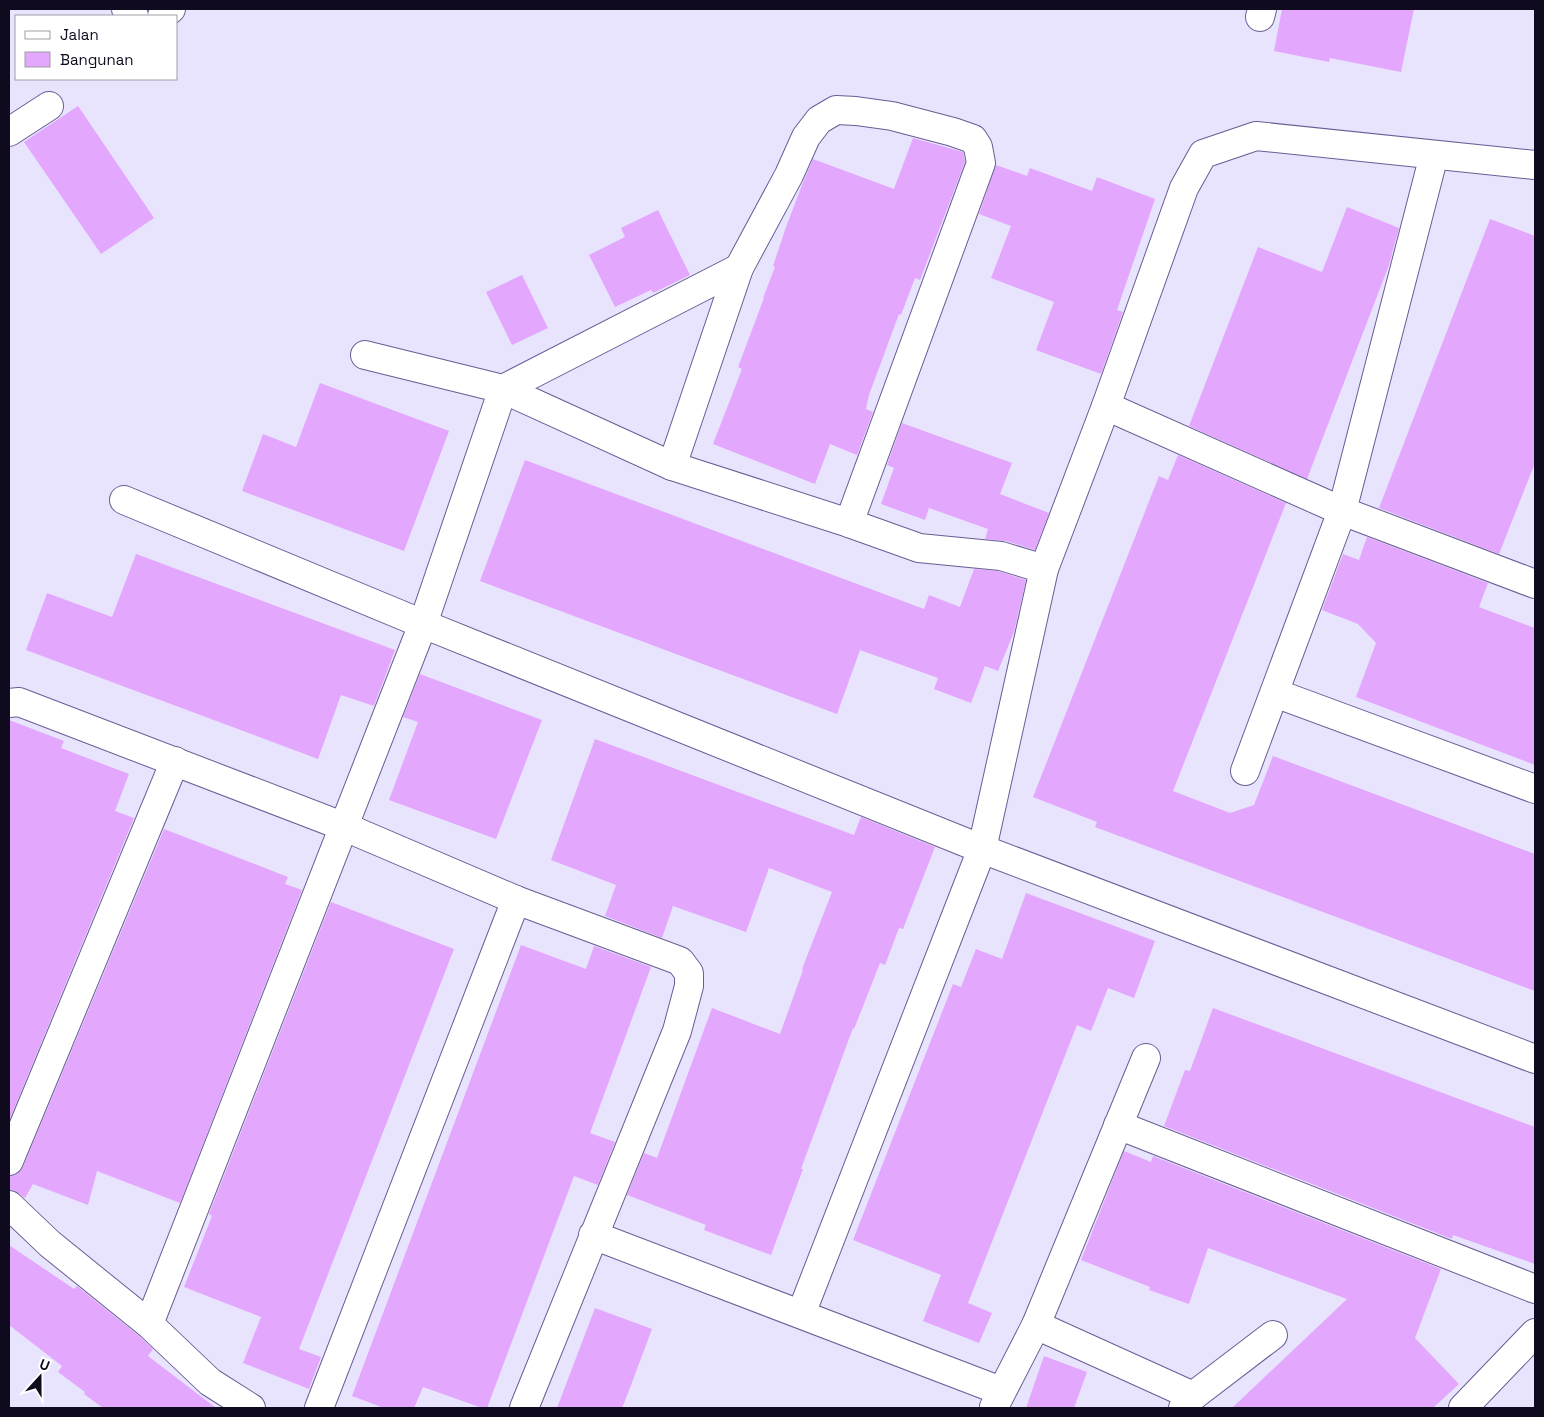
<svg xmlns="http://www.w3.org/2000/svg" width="1544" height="1417" viewBox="0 0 1544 1417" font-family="'Space Grotesk',sans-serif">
  <rect width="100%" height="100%" fill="#e9e4fe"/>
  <g fill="#e3a7fd">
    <polygon points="1282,9 1414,9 1401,72 1330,58 1329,62 1274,51"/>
    <polygon points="78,106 154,218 101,254 24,142"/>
    <polygon points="913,138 963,152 965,162 920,280 915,278 901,315 899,314 869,395 866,409 873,412 857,455 830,444 815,484 713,444 742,369 738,367 764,298 763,298 775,267 773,266 786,227 802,185 813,159 894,189"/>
    <polygon points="996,165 1027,176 1030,168 1092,191 1097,177 1155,199 1117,310 1123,312 1101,374 1036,350 1054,302 991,278 1011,226 979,214"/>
    <polygon points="1347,207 1399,228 1389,265 1307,479 1189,426 1258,247 1322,272"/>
    <polygon points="658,210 690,275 653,293 651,290 615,307 589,255 625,237 621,228"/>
    <polygon points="1490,219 1535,236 1535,463 1499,554 1379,508"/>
    <polygon points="522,275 548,328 512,345 486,292"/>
    <polygon points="320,383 449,431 404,551 242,491 263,434 296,447"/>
    <polygon points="902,423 1012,463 1000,494 1049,513 1035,550 1006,541 985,539 988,529 929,508 925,520 881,504 894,468 887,465"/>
    <polygon points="1178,455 1286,503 1173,791 1230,813 1254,805 1273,756 1535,854 1535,991 1095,827 1097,822 1033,797 1159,476 1168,480"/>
    <polygon points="525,460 924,609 929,595 960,607 974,569 998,571 1026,580 1014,632 998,671 985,666 971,703 934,689 938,678 860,650 837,714 480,581"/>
    <polygon points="1367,537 1488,583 1479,607 1535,628 1535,765 1356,697 1376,643 1358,624 1322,610 1343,554 1359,560"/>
    <polygon points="136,554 395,650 374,706 341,695 318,759 26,650 47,593 112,617"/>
    <polygon points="420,674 542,720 496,839 389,800 418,722 403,717"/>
    <polygon points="9,720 64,741 61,748 129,774 115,811 134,818 9,1121"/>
    <polygon points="595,739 854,835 861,817 935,847 903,929 899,928 885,965 880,963 854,1029 853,1028 801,1169 803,1169 771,1255 704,1230 706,1225 627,1195 644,1153 657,1158 712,1008 780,1034 803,970 802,969 832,892 769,868 746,932 673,906 662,938 605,916 616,885 551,860"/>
    <polygon points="164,829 288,877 285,884 302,890 180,1203 97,1171 88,1205 33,1184 25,1198 13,1190 9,1190 9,1176 18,1174 23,1167"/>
    <polygon points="1026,893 1155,941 1134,998 1108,988 1091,1031 1077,1025 968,1303 992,1313 979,1343 923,1321 941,1275 853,1240 953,984 961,987 976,949 1002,959"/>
    <polygon points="331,902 454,949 299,1349 321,1357 309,1389 243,1363 261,1317 184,1287 212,1216 209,1214"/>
    <polygon points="521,945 586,969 594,946 651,967 590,1133 615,1142 598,1185 574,1176 487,1408 482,1408 423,1387 414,1408 384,1408 352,1396"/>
    <polygon points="1213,1008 1535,1127 1535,1264 1453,1235 1452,1239 1164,1126 1185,1070 1190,1071"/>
    <polygon points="1124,1151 1151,1162 1153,1156 1441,1269 1415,1338 1459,1384 1433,1408 1232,1408 1347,1299 1208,1248 1189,1304 1149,1290 1150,1287 1081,1260"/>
    <polygon points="9,1245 74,1289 77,1286 139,1336 153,1349 148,1356 216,1408 103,1408 84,1394 85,1392 58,1372 62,1366 9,1325"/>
    <polygon points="595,1308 652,1329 628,1393 622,1408 557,1408"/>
    <polygon points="1044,1356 1087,1372 1074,1408 1026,1408"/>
  </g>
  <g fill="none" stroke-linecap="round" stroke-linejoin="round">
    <g stroke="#6a5c94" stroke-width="30">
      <g id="minor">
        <polyline points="126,9 134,16"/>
        <polyline points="162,16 171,9"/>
        <polyline points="1260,17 1262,9"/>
        <polyline points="9,132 49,106"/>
        <polyline points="365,355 503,389 672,466 849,523 919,548 1001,556 1044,569"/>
        <polyline points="1106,406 1342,511 1535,584"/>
        <polyline points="672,466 739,268 789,175 806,137 819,120 836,110 856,111 892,116 953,132 973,139 978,147 981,163 849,523"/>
        <polyline points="124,500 423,624 982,849 1535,1059"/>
        <polyline points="1275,693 1535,789"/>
        <polyline points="9,703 19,702 345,827 516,900 680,961 689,973 689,986 677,1031 524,1408"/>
        <polyline points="1245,771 1342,511 1434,155"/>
        <polyline points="1118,1125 1535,1289"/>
        <polyline points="9,1161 175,761"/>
        <polyline points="9,1205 50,1244 149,1324 210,1382 251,1408"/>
        <polyline points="593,1235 1001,1391"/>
        <polyline points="801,1314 982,849 1044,569 1106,406 1184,188 1203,154 1256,136 1535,165"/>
        <polyline points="149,1324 423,624 503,389 739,268"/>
        <polyline points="1036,1325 1193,1396"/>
        <polyline points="994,1407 1036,1325 1146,1058"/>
        <polyline points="319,1408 516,900"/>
        <polyline points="1183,1408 1193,1396 1273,1335"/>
        <polyline points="1463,1408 1535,1333"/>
      </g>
    </g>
    <use href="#minor" stroke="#fff" stroke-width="28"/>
  </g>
  <rect width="1544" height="1417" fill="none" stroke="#100a1f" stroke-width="20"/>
  <rect x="15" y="15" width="162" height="65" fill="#ffffff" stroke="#9f9da5"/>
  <rect x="25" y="31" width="25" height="8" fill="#ffffff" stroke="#9f9da5"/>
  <text x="60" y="40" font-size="15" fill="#100a1f">Jalan</text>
  <rect x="25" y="52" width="25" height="15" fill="#e3a7fd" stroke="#9f9da5"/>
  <text x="60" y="65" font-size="15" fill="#100a1f">Bangunan</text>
  <g transform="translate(40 1377) rotate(21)" stroke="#ffffff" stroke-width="4" paint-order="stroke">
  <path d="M0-4L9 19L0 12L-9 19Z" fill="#100a1f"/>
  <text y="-8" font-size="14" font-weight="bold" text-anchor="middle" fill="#100a1f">U</text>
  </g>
</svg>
